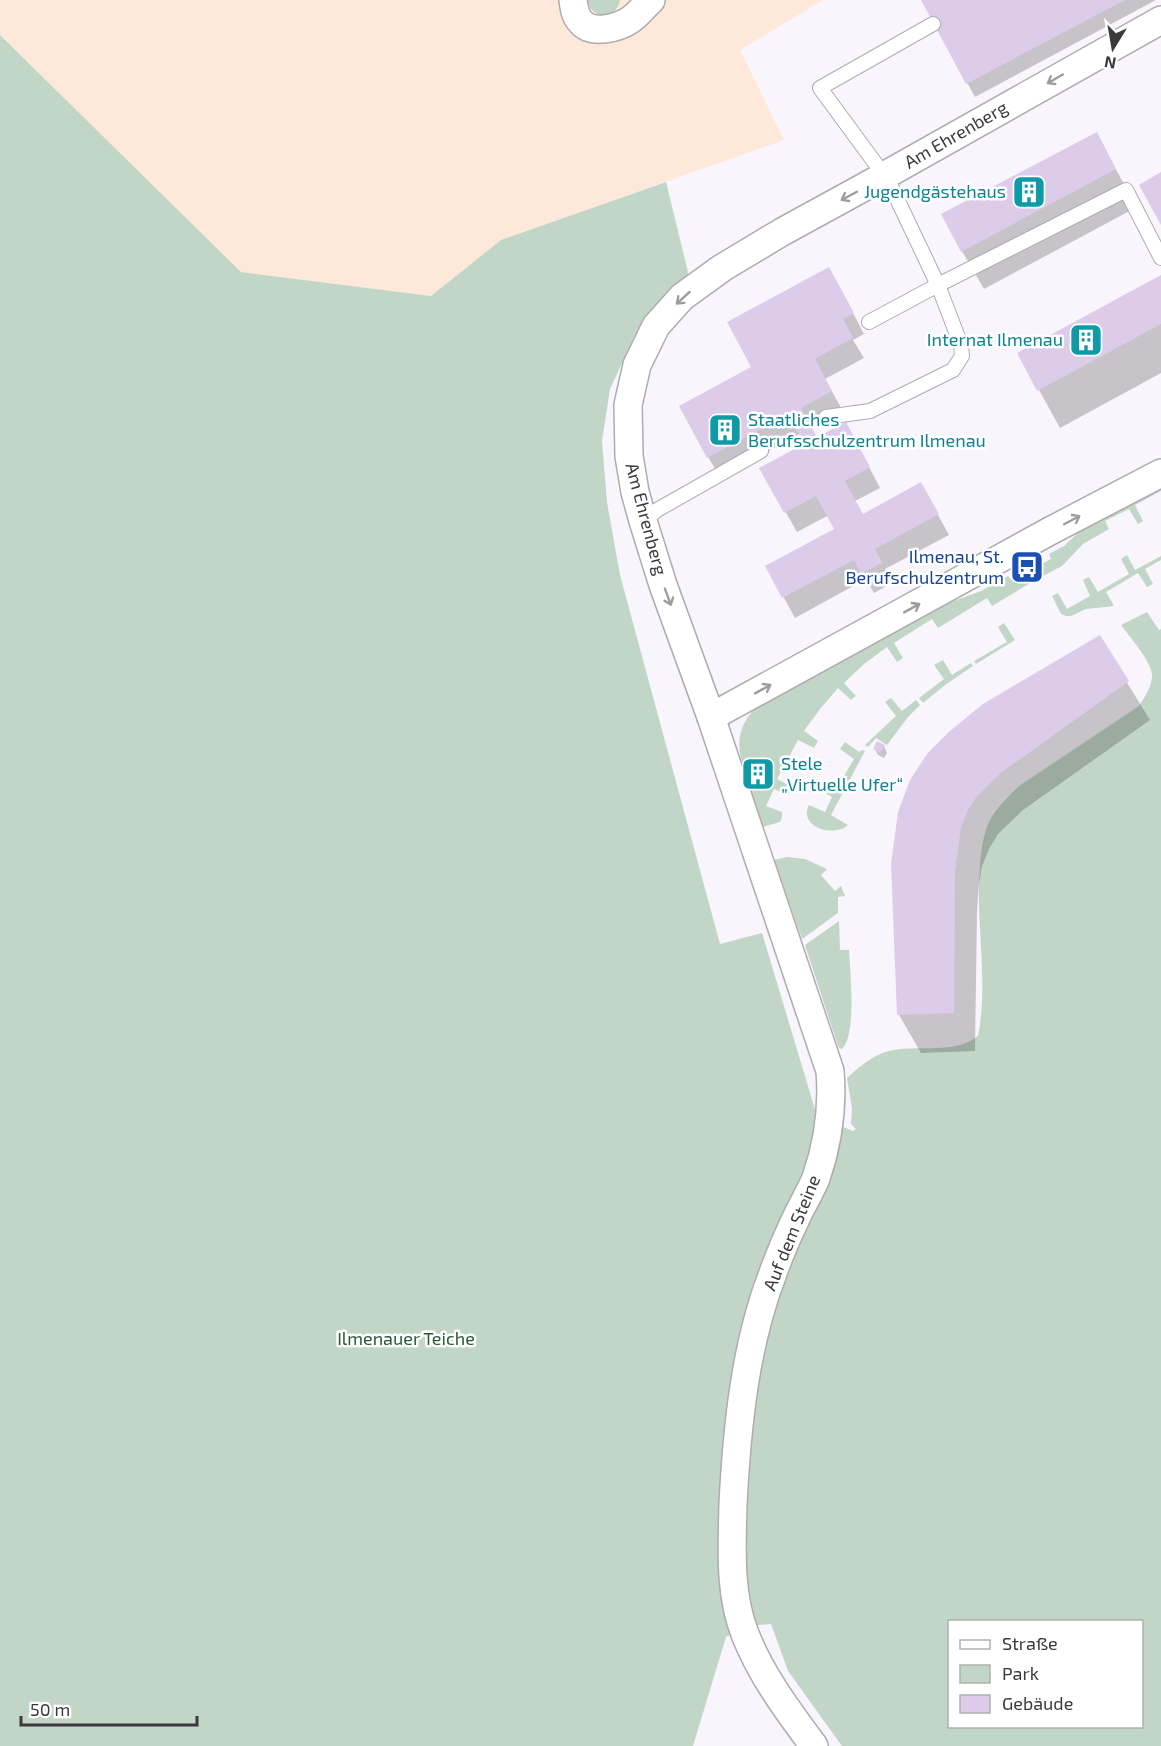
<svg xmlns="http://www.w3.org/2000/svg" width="1161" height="1746" viewBox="0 0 1161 1746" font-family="'Exo 2',sans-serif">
  <rect width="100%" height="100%" fill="#f9f5fc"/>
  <polygon fill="#fee8da" points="0,0 823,0 740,50 784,140 501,240 431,296 241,272 0,35"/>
  <g fill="#c2d6c7" fill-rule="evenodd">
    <path d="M587,0H620C616,21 592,20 587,0Z"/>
    <path d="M0,35L241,272L431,296L501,240L666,182L689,276L638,329L610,389L602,441L607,502L620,575L720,944L762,933L817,1116L853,1131L856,1129L851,1124L852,1108L847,1078C857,1069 866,1061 878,1055C909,1040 949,1058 978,1036C989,981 975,923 980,866C981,852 983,835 989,822C996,808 1008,797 1019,786L1139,706C1145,696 1152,687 1152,675C1152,662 1129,636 1121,625L1147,612L1159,630L1161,629V1746H842L788,1671L771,1624L748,1626L726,1637L693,1746H0ZM950,1622H1142V1726H950Z"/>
    <polygon points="1161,481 1161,491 1135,505 1143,521 1138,524 1129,509 1105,521 1109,529 1083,544 1062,566 1041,577 1036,567 1051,559 1049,554 1064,546 1095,517"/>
    <polygon points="1127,555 1135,570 1161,556 1161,560 1145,569 1153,584 1147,587 1138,573 1106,592 1114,606 1086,609 1071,616 1066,616 1061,614 1052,596 1058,593 1067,609 1090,596 1083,580 1089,577 1098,592 1129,574 1121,559"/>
    <path d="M1027,572L1032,582L992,606L987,598L938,628L932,619L894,643L903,658L897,662L887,647L864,664L844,683L856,696L851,700L838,688L820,709L804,731L818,741L814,748L798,740L777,779L792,787L788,795L774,789L766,806L782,812V818L780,822L763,827C758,812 753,797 748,782C738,752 732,733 756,707L921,613L981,591L1008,576L1011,580Z"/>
    <polygon points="1004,623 1015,640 976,664 974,661 1007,642 998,627"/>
    <polygon points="943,660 952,675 971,663 973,666 945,685 923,703 919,698 944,679 934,665"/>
    <polygon points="891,698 902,711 916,700 920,705 908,717 887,745 876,738 868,747 865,745 896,716 885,702"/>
    <path d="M845,742L859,752L862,750L865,751L831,815L848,825C834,838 798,827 809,805L825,812L832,797L817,788L821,781L836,789L854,759L840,749Z"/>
    <polygon points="787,857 805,859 827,869 821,875 835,891 841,886 845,896 838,897 838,913 802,939 774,860"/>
    <path d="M839,921L840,950H849C850,972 857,1034 842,1049L839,1048L837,1043L805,945Z"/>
  </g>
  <g fill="#0003">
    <polygon points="922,0 1156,0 975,97"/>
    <polygon points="1096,134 1137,207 984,289 962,251"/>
    <polygon points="1161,276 1161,373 1060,428 1039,390"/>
    <polygon points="840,288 864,334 853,340 864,358 825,379 843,411 811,428 817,439 857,444 880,488 855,501 863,515 932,504 949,535 885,569 892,583 874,593 866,579 795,618 767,567 836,529 829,515 797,532 761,469 806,445 800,434 720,477 708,457 753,367"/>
    <polygon points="1099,637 1150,720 1023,810 998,834 989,849 982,866 979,884 977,911 975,1051 921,1053 899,1015 892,864"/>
    <polygon points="884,746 887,753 884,758 878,755 875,749"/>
  </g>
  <g fill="#ddcbea">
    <polygon points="921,0 1125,0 966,84"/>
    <polygon points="1097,132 1116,169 961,252 941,214"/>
    <polygon points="1161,172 1161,225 1139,185"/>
    <polygon points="829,267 854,313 843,319 853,338 815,359 832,391 801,408 817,437 846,422 870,467 845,481 863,514 921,482 939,514 875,549 882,563 861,574 854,560 782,598 765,566 834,529 816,496 784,513 759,468 804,444 788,414 707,458 679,406 751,367 727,322"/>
    <polygon points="1161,275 1161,324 1037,391 1017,353"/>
    <polygon points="1100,635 1129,681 1002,772 977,796 968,810 961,827 955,872 954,1013 897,1015 891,864 898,812 910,780 927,754 950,731 967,717 983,704"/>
    <polygon points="877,741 885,745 880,753 873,749"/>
  </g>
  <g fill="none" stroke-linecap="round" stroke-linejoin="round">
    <g stroke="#afabb1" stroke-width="16">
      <g id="lane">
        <polyline points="869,322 938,285 1126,190 1161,258"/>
        <polyline points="826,417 870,411 953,370 962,356 961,345 938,285 889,182 820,88 933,24"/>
        <polyline points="643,521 657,510 761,451"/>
      </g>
    </g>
    <g stroke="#afabb1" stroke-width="30">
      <g id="street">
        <path d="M573,0C574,8 575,16 581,22C592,35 618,28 630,20C638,15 644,6 651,0"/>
        <polyline points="711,717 1050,531 1161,473"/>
        <path d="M814,1746C788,1711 761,1675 745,1634C729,1594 732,1547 733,1504C737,1427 745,1345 773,1273C780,1253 789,1233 798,1214C804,1202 811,1190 816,1178C828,1143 833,1107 830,1071L711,717L663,585L643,521L635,492L629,456L628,405L637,365L656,326L682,297L722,268L782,232L866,186L1161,20"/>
      </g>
    </g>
    <use href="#lane" stroke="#fff" stroke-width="14"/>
    <use href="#street" stroke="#fff" stroke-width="27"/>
  </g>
  <defs><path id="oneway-shaft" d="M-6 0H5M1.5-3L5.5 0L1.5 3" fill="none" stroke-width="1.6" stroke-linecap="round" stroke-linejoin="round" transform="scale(1.5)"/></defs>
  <g stroke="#9d9c9e">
    <use href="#oneway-shaft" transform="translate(1055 79) rotate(150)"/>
    <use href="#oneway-shaft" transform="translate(849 196) rotate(152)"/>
    <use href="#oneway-shaft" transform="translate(683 298) rotate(138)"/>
    <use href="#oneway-shaft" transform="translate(1072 520) rotate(-28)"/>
    <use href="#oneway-shaft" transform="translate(668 597) rotate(70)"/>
    <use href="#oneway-shaft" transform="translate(912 608) rotate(-29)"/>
    <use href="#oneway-shaft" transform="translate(763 689) rotate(-29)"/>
  </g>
  <defs>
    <g id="building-square" transform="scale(1.725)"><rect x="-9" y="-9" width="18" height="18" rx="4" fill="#0f9aa8" stroke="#fff"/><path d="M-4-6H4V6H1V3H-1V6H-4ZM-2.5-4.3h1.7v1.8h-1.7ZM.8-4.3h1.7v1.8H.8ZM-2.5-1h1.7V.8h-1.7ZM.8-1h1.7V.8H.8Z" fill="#fff"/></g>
    <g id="bus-square" transform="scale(1.725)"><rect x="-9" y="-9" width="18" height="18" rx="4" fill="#1a4fb4" stroke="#fff"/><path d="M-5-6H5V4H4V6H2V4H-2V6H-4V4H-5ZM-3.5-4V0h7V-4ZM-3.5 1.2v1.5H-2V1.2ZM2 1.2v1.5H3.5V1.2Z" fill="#fff"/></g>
  </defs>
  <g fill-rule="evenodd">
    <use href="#building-square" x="1029" y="192"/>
    <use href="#building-square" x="1086" y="340"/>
    <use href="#building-square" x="725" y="430"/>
    <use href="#bus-square" x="1027" y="567"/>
    <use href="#building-square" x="758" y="774"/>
  </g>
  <g text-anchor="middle" stroke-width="5" stroke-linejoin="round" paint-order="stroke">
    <g font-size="18" fill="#3b393c" stroke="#fff">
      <text transform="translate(956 135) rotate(-30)" y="6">Am Ehrenberg</text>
      <text transform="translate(646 519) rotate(75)" y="6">Am Ehrenberg</text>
      <text transform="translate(792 1233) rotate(-68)" y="6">Auf dem Steine</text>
    </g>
    <g font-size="18" fill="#0d838f" stroke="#fff" text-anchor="end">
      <text x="1006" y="198">Jugendgästehaus</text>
      <text x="1063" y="346">Internat Ilmenau</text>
      <text x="748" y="426" text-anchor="start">Staatliches<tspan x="748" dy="21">Berufsschulzentrum Ilmenau</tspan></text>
      <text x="781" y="770" text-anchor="start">Stele<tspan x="781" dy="21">„Virtuelle Ufer“</tspan></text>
    </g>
    <g font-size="18" fill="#164399" stroke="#fff" text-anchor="end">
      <text x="1004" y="563">Ilmenau, St.<tspan x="1004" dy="21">Berufschulzentrum</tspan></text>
    </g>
    <g font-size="18" fill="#275939" stroke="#fff">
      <text x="406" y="1345">Ilmenauer Teiche</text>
    </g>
  </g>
  <rect x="948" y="1620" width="195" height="108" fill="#ffffff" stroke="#b1b0b1" stroke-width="1.5"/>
  <rect x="960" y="1640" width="30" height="9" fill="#ffffff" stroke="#b1b0b1" stroke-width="1.5"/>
  <text x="1002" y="1650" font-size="18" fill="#3b393c">Straße</text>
  <rect x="960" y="1665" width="30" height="18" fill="#c2d6c7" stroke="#b1b0b1" stroke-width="1.5"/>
  <text x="1002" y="1680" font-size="18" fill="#3b393c">Park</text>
  <rect x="960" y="1695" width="30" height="18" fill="#ddcbea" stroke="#b1b0b1" stroke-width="1.5"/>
  <text x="1002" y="1710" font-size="18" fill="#3b393c">Gebäude</text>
  <g transform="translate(1113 48) rotate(191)" stroke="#ffffff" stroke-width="4.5" paint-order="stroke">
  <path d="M0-4.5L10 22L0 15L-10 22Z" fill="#3b393c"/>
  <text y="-9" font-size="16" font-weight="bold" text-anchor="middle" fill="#3b393c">N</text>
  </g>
  <path d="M21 1716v9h176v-9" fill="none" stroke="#3b393c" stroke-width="3"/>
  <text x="30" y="1716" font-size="18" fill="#3b393c" stroke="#ffffff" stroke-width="4.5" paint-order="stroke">50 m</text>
</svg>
